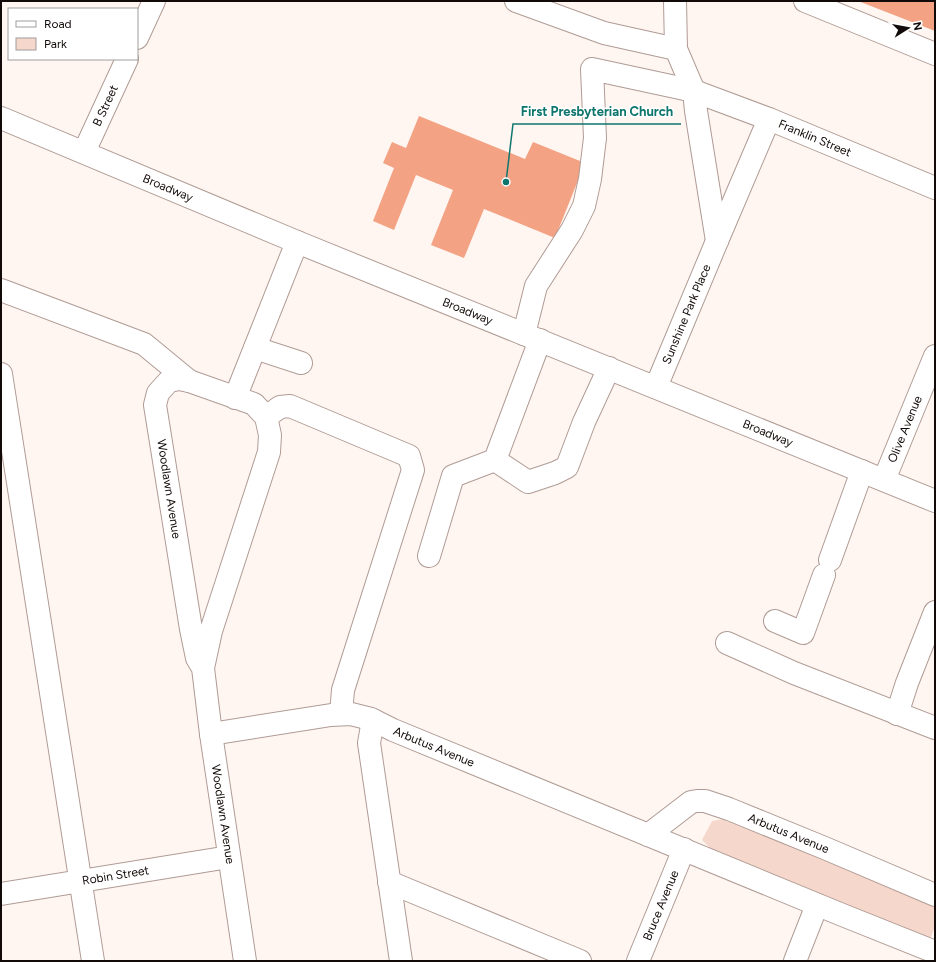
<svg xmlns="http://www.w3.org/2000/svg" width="936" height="962" viewBox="0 0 936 962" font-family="Figtree,sans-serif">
  <rect width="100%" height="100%" fill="#fff6f2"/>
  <polygon fill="#f6d7cb" points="730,818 935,905 935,927 930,939 710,848 702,840 712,821"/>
  <g fill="#f3a283">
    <polygon points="858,1 935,1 935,31"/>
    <polygon points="419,116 525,159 533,142 585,163 555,238 484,209 464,258 431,245 453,190 416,175 394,230 373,221 394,168 383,163 392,142 406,148"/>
  </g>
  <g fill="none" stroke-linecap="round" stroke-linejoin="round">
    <g stroke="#b09b94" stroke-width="24">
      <g id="minor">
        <polyline points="516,1 604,33 676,49 694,91 696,111 717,241"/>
        <polyline points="675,1 676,49"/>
        <polyline points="805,1 935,54"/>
        <polyline points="137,38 154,1"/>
        <path id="s1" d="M84,152L127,59"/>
        <polyline points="1,290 144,344 189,381"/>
        <path id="s2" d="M524,334L536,286L572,230L584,206L590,179L595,138L592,69L694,91L769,119L935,188"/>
        <polyline points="255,348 301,363"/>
        <polyline points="1,374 93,961"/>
        <path id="s3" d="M656,387L717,241L769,119"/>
        <polyline points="235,398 297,242"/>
        <polyline points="266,417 280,407 290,406 409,456 413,470 343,690 341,714"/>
        <polyline points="495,460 528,482 555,473 567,467 584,422 609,368"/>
        <path id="s4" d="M884,480L935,356"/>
        <polyline points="429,556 453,476 495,460 540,340"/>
        <polyline points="830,560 862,471"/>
        <polyline points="775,621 803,633 824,575"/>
        <polyline points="727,643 794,673 935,728"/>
        <path id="s5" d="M203,668L197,658L191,629L155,405L158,393L169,381L179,379L189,381L254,404L266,417L270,435L269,452L211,631L203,668L211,734L245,961"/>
        <polyline points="897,714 907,683 935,612"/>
        <polyline points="373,720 369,743 401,961"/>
        <path id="s6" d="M211,734L331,715L351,714L371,719L393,730L840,914L935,952"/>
        <path id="s7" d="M648,835L691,802L697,801H705L729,809L827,849L935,895"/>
        <polyline points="389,882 580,961"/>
        <path id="s8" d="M1,894L229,857"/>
        <path id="s9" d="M638,961L684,849"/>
        <polyline points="795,961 817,905"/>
      </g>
    </g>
    <g stroke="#b09b94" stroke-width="24">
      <g id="major">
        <path id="s10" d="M1,118L297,242L935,501"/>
      </g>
    </g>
    <use href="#minor" stroke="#fff" stroke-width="22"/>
    <use href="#major" stroke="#fff" stroke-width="22"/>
  </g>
  <g text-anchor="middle" stroke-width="3" stroke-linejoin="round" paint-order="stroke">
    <g font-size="12" fill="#110a08" stroke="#fff">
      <text dy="4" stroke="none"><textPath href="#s1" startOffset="51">B Street</textPath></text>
      <text dy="4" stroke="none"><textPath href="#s2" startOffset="515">Franklin Street</textPath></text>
      <text dy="4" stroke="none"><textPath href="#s10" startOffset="181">Broadway</textPath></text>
      <text dy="4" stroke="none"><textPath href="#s10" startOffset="505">Broadway</textPath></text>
      <text dy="4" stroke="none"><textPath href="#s3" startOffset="79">Sunshine Park Place</textPath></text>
      <text dy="4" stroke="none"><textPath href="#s4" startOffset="55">Olive Avenue</textPath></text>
      <text dy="4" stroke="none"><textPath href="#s10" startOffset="829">Broadway</textPath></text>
      <text transform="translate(169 489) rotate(81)" y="4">Woodlawn Avenue</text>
      <text dy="4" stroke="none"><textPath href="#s6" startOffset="231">Arbutus Avenue</textPath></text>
      <text dy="4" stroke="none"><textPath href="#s5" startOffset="813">Woodlawn Avenue</textPath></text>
      <text dy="4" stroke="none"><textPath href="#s7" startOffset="158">Arbutus Avenue</textPath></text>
      <text dy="4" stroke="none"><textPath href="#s8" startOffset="116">Robin Street</textPath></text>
      <text dy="4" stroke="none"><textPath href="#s9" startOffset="60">Bruce Avenue</textPath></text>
    </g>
  </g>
  <path fill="none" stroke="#0f766e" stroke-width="1.5" d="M506 182L513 124H681"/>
  <circle fill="#0f766e" stroke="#fff" stroke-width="1.5" cx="506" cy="182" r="4"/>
  <g font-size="13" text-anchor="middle" font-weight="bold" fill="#0f766e" stroke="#fff" stroke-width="3" stroke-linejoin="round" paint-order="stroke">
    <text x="597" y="116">First Presbyterian Church</text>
  </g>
  <rect width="936" height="962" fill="none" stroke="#110a08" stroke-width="4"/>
  <rect x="8" y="8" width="130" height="52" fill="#ffffff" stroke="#a09d9c"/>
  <rect x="16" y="21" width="20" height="6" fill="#ffffff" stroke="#a09d9c"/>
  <text x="44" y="28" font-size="12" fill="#110a08">Road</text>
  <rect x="16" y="38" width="20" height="12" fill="#f6d7cb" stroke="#a09d9c"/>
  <text x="44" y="48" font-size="12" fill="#110a08">Park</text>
  <g transform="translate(908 28) rotate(79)" stroke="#ffffff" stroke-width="3" paint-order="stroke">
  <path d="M0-3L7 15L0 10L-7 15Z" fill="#110a08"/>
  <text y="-6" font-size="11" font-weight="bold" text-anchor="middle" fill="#110a08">N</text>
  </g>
</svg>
